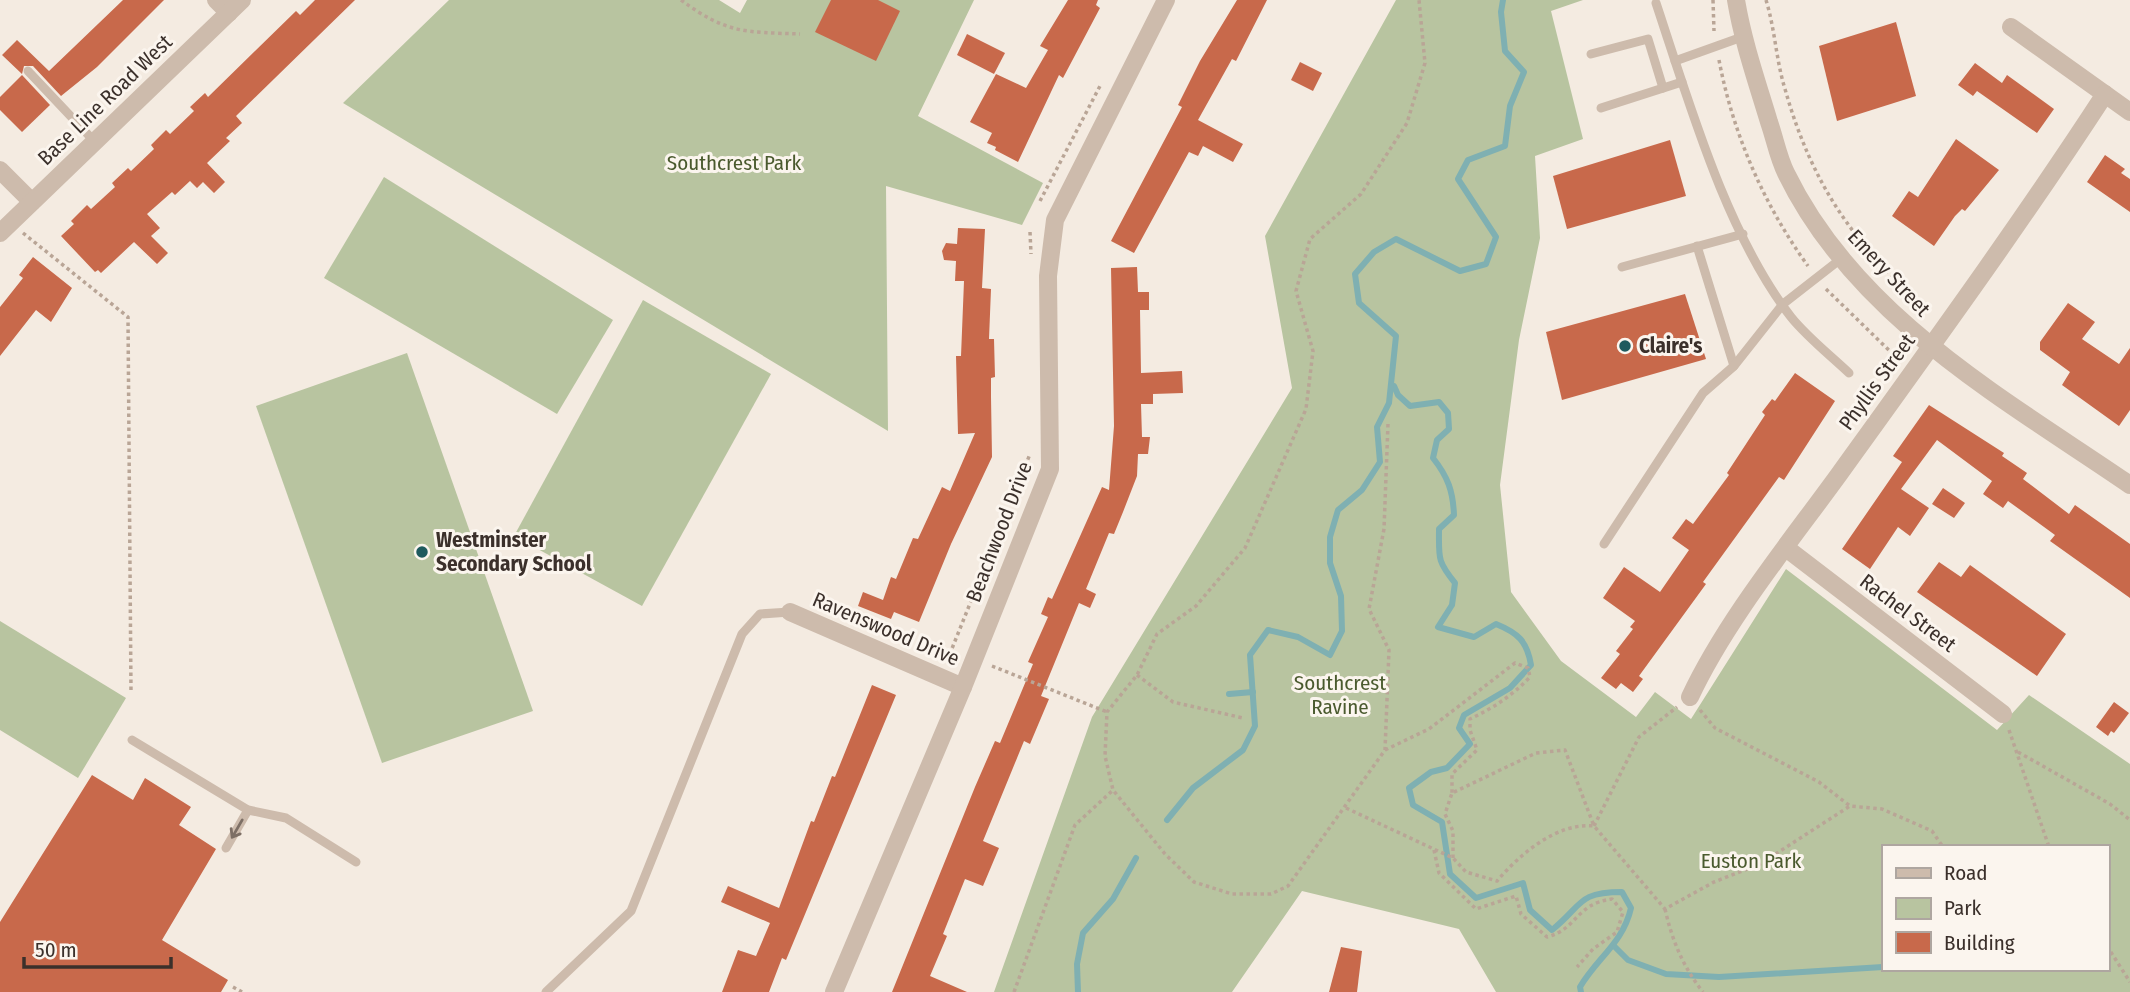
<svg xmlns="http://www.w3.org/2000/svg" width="2130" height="992" viewBox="0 0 2130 992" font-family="'Fira Sans Condensed',sans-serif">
  <rect width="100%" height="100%" fill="#f4ebe1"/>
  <g fill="#b8c4a0" fill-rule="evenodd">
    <polygon points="449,0 719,0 740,13 747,0 974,0 918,116 1043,183 1022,225 886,186 888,431 343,103"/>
    <path d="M1396,0H1583L1551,11L1583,139L1535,156L1540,238L1519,340L1500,485L1511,592L1561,661L1636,717L1655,692L1691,719L1786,569L1997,730L2029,695L2130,764V992H1496L1459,929L1302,891L1232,992H994L1092,717L1292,388L1265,236ZM1883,847H2107V969H1883Z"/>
    <polygon points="384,177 613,320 557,414 324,278"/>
    <polygon points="643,300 771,374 642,606 514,536"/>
    <polygon points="407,353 533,711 382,763 256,406"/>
    <polygon points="0,621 126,698 78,778 0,730"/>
  </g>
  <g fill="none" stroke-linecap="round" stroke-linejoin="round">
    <g stroke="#7fb0b2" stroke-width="6">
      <path d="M1394,386L1398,395L1410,406L1439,402L1448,413L1449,429L1437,440L1433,458C1448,477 1453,491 1454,515L1439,529C1439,558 1437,561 1455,583L1452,605L1438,627L1474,637L1496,624C1518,633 1527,641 1531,665L1510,688L1464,715L1459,728L1470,744L1447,768L1431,772L1409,788L1413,805L1442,822L1450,874L1476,898L1523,883L1530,910L1552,930C1583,905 1577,892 1622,892L1631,908C1623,943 1597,958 1580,987L1581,992"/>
      <polyline points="1229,694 1253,692"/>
      <polyline points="1167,820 1193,788 1243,750 1255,726 1250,655 1268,630 1298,637 1330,655 1342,631 1341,596 1330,563 1330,537 1338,510 1362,490 1380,462 1377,427 1389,403 1396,336 1359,303 1355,274 1374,252 1396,239 1460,271 1486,264 1496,237 1458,179 1468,160 1505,146 1510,106 1524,72 1505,51 1501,12 1503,0"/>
      <polyline points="1615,947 1628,960 1666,974 1719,977 1883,967"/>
      <polyline points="1078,992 1077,964 1083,933 1113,899 1136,858"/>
    </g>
  </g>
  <g fill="#c8694b">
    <polygon points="123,0 164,0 97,67 61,96 33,66 24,66 22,74 2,55 17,40 49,71"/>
    <polygon points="315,0 355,0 236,116 242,123 226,138 230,141 207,163 225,182 214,193 203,182 197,188 190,181 175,195 172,192 147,214 160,228 151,236 168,253 157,264 134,242 101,273 98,270 95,272 61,236 74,224 71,221 87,205 91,209 115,187 112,183 128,168 131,171 154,149 151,145 166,130 170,134 194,111 190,107 205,93 208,97 296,11 300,15"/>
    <polygon points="831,0 878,0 900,11 876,61 815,32"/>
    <polygon points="1068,0 1098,0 1096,5 1100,8 1063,78 1059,75 1018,162 995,150 996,147 987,143 992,133 970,122 996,74 1026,88 1048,50 1040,46"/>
    <polygon points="1237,0 1267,0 1236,61 1232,59 1198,120 1243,144 1233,162 1203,146 1198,156 1189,152 1134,253 1111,241 1182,107 1178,105 1200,61"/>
    <polygon points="1896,22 1916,96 1837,121 1819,46"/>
    <polygon points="967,34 1005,53 994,74 957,55"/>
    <polygon points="1300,62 1322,73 1313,91 1291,80"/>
    <polygon points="1975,63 2002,83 2007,75 2054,109 2037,133 1977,91 1973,96 1958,85"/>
    <polygon points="22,75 50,105 22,132 0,110 0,97"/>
    <polygon points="1956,139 1999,170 1965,211 1962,209 1955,216 1934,246 1892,216 1909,191 1918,197"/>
    <polygon points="1670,140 1686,196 1567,229 1553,176"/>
    <polygon points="2105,155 2125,169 2121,173 2130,179 2130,212 2087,182"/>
    <polygon points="958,228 985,229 982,288 991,289 989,339 994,339 995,377 991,378 991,397 992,457 951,544 919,622 894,612 891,619 858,606 863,592 883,600 891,577 896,579 913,538 918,539 942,487 950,491 975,433 958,434 956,356 961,356 964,281 955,281 956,261 944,260 942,251 946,243 957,244"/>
    <polygon points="33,257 72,288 51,322 36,310 0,356 0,307 23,278 19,275"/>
    <polygon points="1137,267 1138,292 1149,292 1149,310 1140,310 1141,373 1182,371 1183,393 1153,394 1153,404 1141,404 1142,437 1150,437 1148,454 1138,454 1137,476 1123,512 1114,534 1109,533 1086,589 1096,594 1090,608 1079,603 1041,696 1049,699 1030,744 1024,741 983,841 999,848 983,886 965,879 943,934 947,936 930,976 967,992 892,992 975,787 995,741 1000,743 1033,664 1028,662 1048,617 1041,614 1048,597 1052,599 1102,487 1109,490 1114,426 1111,268"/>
    <polygon points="1685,294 1706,359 1562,400 1546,332"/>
    <polygon points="2068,303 2095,322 2082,339 2119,364 2130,348 2130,410 2119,426 2062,385 2070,372 2040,350 2040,342"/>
    <polygon points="1795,373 1835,401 1784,480 1779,477 1703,582 1706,584 1639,676 1643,679 1633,692 1621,683 1616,689 1601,678 1620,654 1616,651 1633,629 1630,627 1635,621 1603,598 1624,567 1660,592 1689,550 1672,538 1686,519 1693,524 1729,475 1727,473 1765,415 1762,412 1772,399 1775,401"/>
    <polygon points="1929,405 2004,453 2002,456 2027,473 2023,479 2069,514 2075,505 2130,544 2130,598 2050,541 2055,535 2008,501 2003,508 1983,494 1992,481 1937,440 1901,489 1929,508 1910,536 1898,527 1870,569 1842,549 1902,462 1893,456"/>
    <polygon points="1943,488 1965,503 1954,518 1932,504"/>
    <polygon points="1939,562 1961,577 1970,565 2066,634 2037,676 1917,592"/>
    <polygon points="872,685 896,695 786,960 782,958 769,992 722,992 738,950 756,956 770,923 721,902 728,886 779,908 811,821 814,822 832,776 835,777"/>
    <polygon points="2114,702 2129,713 2114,733 2111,731 2108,736 2096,727"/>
    <polygon points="92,775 133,800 145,778 191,807 179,825 216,849 162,940 228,980 221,992 0,992 0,922"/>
    <polygon points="1341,947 1362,951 1357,992 1329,992"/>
  </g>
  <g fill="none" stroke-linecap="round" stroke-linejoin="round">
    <g stroke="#b9a596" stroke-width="3.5" stroke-dasharray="3.5 3.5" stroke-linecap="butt">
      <path d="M681,0C727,34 745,32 800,34"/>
      <polyline points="1713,0 1714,31"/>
      <path d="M1766,0C1775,29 1776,60 1785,89C1812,185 1854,244 1927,310"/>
      <path d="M1719,60C1733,134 1764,205 1808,266"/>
      <polyline points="1040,201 1100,86"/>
      <polyline points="1030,232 1031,254"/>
      <polyline points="23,233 128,317 131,692"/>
      <polyline points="1826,289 1899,360"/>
      <polyline points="1388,424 1384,529 1369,609 1389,650 1385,750 1288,886 1271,894 1232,894 1194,882 1165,854 1113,790 1105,756 1107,712 1137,675 1157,634 1196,606 1245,548 1306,409 1313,351 1296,291 1310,239 1361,194 1407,123 1425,63 1419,0"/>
      <polyline points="947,661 1030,454"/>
      <polyline points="992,666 1107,712"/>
      <polyline points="1137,675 1173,702 1243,718"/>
      <polyline points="1700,710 1715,728 1819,782 1850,806"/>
      <polyline points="2009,730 2049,847"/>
      <path d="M1385,750L1429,729L1515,663L1528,668L1530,677C1512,696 1493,708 1470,719V730L1477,750L1452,774V793"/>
      <polyline points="2018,752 2110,804 2130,820"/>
      <path d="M1346,808L1453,858L1466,872L1497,881C1519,855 1557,822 1594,826L1665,909L1714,882L1760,864L1850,806L1882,809L1932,831L1943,847"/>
      <polyline points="1594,826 1639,737 1677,707"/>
      <path d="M1434,850L1439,873L1476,909L1516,896L1521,914L1547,937C1578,929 1575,904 1612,899L1623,912L1617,932L1593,949L1577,967"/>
      <polyline points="1453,858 1453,831 1445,814 1452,793 1536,753 1565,750 1594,826"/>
      <path d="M1665,909C1672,940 1683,967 1703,992"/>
      <polyline points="2107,946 2130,982"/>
      <polyline points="233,987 242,992"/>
      <polyline points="1014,992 1075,825 1112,791"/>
    </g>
    <g stroke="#cdbbac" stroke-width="9">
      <path d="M1656,3C1689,102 1726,233 1791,317C1807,337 1830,355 1849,373"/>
      <polyline points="1591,54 1648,39 1663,88"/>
      <polyline points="1675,61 1742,37"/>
      <polyline points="28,71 95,142"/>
      <polyline points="1601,108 1682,82"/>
      <polyline points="1697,246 1734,366"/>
      <polyline points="1622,267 1743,234"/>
      <polyline points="1604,544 1703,393 1734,366 1783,304 1842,258"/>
      <polyline points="132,740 248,810 286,818 356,862"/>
      <polyline points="226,848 248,810"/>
      <polyline points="546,992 631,911 742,634 760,614 790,612"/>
    </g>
    <g stroke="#cdbbac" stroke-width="18">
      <polyline points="216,0 229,13"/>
      <polyline points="2011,27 2130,112"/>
      <polyline points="0,170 32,202"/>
      <polyline points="1786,548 2003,714"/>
      <polyline points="790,612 963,687"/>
      <path d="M1690,697C1726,620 1790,542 1840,473C1930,348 2021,223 2105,94"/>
    </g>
    <g stroke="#cdbbac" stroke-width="18">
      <path d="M1736,0C1743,42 1757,82 1769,122C1775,139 1778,157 1786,173C1856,317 2003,398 2130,485"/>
      <polyline points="0,233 242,0"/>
      <polyline points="834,992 963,687 1050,469 1048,276 1055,220 1166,0"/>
    </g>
  </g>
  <defs><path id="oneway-shaft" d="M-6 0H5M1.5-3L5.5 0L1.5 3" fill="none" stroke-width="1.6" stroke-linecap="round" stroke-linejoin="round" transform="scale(1.75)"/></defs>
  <use stroke="#7d6f65" href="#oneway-shaft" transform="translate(237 829) rotate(120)"/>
  <g fill="#1f5a5e" stroke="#fbf5ee" stroke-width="2.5">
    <circle cx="1625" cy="346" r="7"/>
    <circle cx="422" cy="552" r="7"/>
  </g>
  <g text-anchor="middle" stroke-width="6" stroke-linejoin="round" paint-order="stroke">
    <g font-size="21" fill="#3b302b" stroke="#fbf5ee">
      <text transform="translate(105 100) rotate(-44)" y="7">Base Line Road West</text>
      <text transform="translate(1889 273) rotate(47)" y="7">Emery Street</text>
      <text transform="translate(1877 382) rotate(-54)" y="7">Phyllis Street</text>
      <text transform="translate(999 532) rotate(-69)" y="7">Beachwood Drive</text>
      <text transform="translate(1908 613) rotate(37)" y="7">Rachel Street</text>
      <text transform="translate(886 629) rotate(23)" y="7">Ravenswood Drive</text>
    </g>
    <g font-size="21" fill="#4a5a2e" stroke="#fbf5ee">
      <text x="734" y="170">Southcrest Park</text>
      <text x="1340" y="690">Southcrest<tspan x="1340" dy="24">Ravine</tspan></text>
      <text x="1751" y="868">Euston Park</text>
    </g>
    <g font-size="21" font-weight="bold" fill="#3b302b" stroke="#fbf5ee" text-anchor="start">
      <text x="1639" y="353">Claire's</text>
      <text x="436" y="547">Westminster<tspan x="436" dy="24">Secondary School</tspan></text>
    </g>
  </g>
  <rect x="1882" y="845" width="228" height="126" fill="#fbf5ee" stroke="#aea6a0" stroke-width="2"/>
  <rect x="1896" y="868" width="35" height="10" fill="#cdbbac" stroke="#aea6a0" stroke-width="2"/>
  <text x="1944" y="880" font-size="21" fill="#3b302b">Road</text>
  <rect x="1896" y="898" width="35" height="21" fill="#b8c4a0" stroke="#aea6a0" stroke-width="2"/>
  <text x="1944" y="915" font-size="21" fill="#3b302b">Park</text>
  <rect x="1896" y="932" width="35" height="21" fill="#c8694b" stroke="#aea6a0" stroke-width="2"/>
  <text x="1944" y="950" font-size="21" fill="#3b302b">Building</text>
  <path d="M24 957v10h147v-10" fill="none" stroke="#3b302b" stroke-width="3.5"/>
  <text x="35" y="957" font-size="21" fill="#3b302b" stroke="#fbf5ee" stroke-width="5" paint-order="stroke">50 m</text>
</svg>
